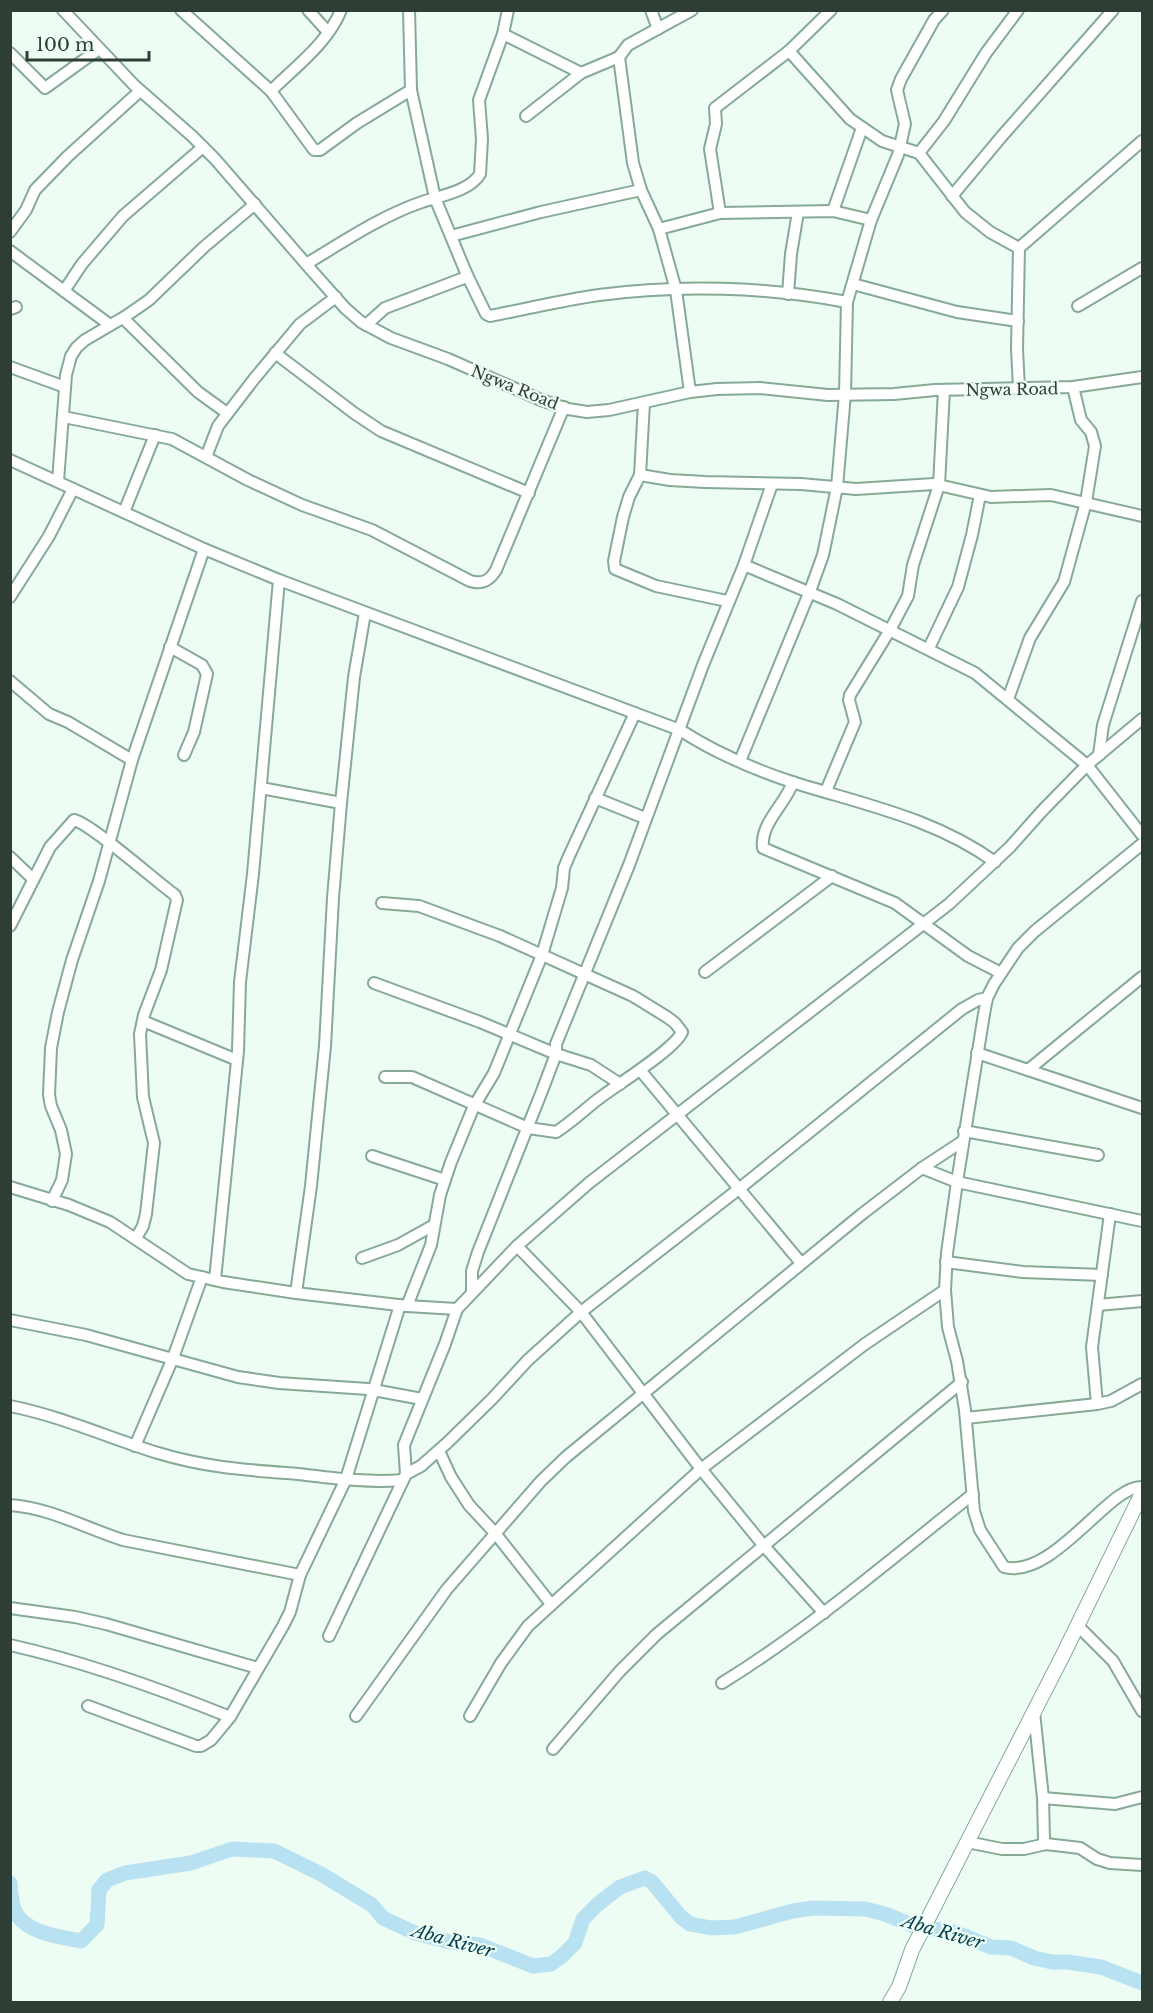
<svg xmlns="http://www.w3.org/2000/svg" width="1153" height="2013" viewBox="0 0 1153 2013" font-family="'Libre Baskerville',serif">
  <rect width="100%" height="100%" fill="#eefdf4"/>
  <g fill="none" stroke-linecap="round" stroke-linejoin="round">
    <path stroke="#b8e1f2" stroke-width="15" d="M10,1883C11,1892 11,1903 15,1911C25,1933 59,1937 81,1941L97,1925L99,1890L107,1880L125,1873L191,1863L232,1849L274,1851L321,1874L372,1905L383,1918L415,1933L450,1942L480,1945L533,1966L551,1964L562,1956L575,1943L583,1919L598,1904L620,1887L645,1878L652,1882L681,1917L690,1924L711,1928L735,1927L793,1911L813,1908L865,1909L885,1914L912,1925L957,1933L991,1947L1011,1948L1034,1958L1052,1962H1067L1101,1967L1142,1983"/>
    <g stroke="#86aa95" stroke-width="14">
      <g id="street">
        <polyline points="63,10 134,85 192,136 215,159 313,272 345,308 361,322 391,338 448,359 541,400 568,409 587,412 609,410 690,392 717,389 760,388 828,395 894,394 935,390 1073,387 1142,377"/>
        <polyline points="181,10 271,91 314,150 320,150 357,123 411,90"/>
        <polyline points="308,10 328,32"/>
        <path d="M409,10L411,90L435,198L467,275L486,314L490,316C526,309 563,300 599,295C679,284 767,287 847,302"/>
        <polyline points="651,10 658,29"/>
        <polyline points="503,34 581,73"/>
        <polyline points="789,51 850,119 882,141 919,153 965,212 990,232 1019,248"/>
        <polyline points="10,53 45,88 99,49"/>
        <polyline points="619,57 633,163 641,190 659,229 676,290 690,392"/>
        <path d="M271,91C295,67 328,43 341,10"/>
        <polyline points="526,116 581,73 619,57 628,45 692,10"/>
        <polyline points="919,153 944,121 986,53 1018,10"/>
        <polyline points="952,196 1002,136 1113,10"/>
        <polyline points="833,211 862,128"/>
        <polyline points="720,213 710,149 716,124 715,108 789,51 831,10"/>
        <polyline points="659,229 720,213 833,211 871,220"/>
        <polyline points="10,232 26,210 35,190 68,156 140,91"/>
        <polyline points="451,236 541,212 641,190"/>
        <polyline points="10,251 110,325"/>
        <path d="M306,264C343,242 381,216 422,202C440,196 470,191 480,174L482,139L479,100L503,34L508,10"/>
        <polyline points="853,284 957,312 1018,321"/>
        <polyline points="64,291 82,264 123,216 203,147"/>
        <polyline points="788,294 791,254 798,212"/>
        <polyline points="1078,306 1142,268"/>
        <polyline points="10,309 16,307"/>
        <polyline points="123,318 198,392 227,413"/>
        <polyline points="366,325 385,308 464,278 467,275"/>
        <polyline points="275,353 354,413 381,431 529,493"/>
        <polyline points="10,367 65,387"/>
        <polyline points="1019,388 1017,349 1019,248 1142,141"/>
        <polyline points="644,403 640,475 629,497 623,517 614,561 615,569 656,586 727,601"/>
        <path d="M64,417L172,439L248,480L302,505L372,530L470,581C483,585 490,580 496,570L564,407"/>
        <polyline points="206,457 218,426 254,379 300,324 336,297"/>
        <path d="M10,460L204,549L279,580L680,730C714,752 753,769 792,782C862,804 934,818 995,862"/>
        <polyline points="640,475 670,480 705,482 801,484 856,489 934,484 991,497 1051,495 1142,516"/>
        <polyline points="58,481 66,375 71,356 77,347 85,340 126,316 149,300 204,247 255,204"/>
        <polyline points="124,512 155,435"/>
        <polyline points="744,565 837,604 975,673 1087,765 1142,835"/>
        <polyline points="10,597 49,536 73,489"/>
        <polyline points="170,647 202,665 207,674 194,732 184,755"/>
        <polyline points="929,648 958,587 972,535 980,495"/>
        <polyline points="10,681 49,714 68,722 132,760"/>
        <polyline points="1008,699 1030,638 1064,582 1086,502 1095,446 1091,432 1081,420 1073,387"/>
        <polyline points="1099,755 1103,725 1142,601"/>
        <polyline points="740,761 810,591 823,555 837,487 845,394 847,302 871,220 898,155 905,124 897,90 901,79 934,20 943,10"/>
        <path d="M793,782C785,805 760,823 763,848L895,903L968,956L1001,973"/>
        <polyline points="261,788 341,803"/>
        <polyline points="826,791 855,722 849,700 850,695 890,630 908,596 913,565 939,485 944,390"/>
        <polyline points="595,798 645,818"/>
        <path d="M1142,844L1035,931L1018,948L994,984L987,998L984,1014L957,1182L947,1253L945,1290L948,1327L957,1361L965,1410L974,1511L980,1530L1004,1567C1053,1580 1110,1484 1142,1487"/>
        <polyline points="10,857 33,879"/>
        <path d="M382,903L419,906L500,936L633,996L667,1017L675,1023L682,1032C675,1049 618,1084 601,1097C586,1108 572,1122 556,1132L528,1128L412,1077H385"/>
        <path d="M10,926L50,847L74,820C90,823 157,882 175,895L177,900L161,970L144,1015L140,1034L143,1097L154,1143L146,1214L143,1226L136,1238"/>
        <polyline points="705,972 832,876"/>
        <polyline points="374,983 480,1022 556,1054 591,1065 620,1084"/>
        <polyline points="143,1021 237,1060"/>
        <polyline points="977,1053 1142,1108"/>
        <polyline points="640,1070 801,1263"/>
        <polyline points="1028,1070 1142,977"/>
        <polyline points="964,1131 1098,1155"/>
        <polyline points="372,1156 445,1180"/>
        <polyline points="922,1168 957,1182 1142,1221"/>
        <polyline points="10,1187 69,1205 110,1222 188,1274 223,1282 296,1293 407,1306 457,1309"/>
        <polyline points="52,1201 62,1180 66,1154 61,1130 51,1106 49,1095 51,1048 58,1012 72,960 99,881 132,760 204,549"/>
        <polyline points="517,1246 581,1312 701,1469 764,1546 824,1613"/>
        <polyline points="362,1258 398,1245 434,1225"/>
        <polyline points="946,1262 1023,1272 1102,1275"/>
        <polyline points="215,1280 238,1051 240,982 253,874 279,580"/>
        <polyline points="296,1293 311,1186 325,1046 333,898 341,803 354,677 365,613"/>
        <polyline points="472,1293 472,1271 478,1252 542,1091 556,1054 556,1044 629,865 703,665 744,565 772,484"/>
        <polyline points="1098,1305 1142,1301"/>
        <polyline points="407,1306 431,1245 440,1195 451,1162 474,1106 494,1073 542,955 562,888 564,868 569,856 635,713"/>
        <polyline points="10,1320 86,1335 238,1377 279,1383 368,1389 422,1399"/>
        <polyline points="1097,1404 1092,1347 1110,1214"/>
        <path d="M10,1406C61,1416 109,1438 158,1453C208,1468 247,1470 298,1474C333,1478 367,1483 403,1480"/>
        <polyline points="966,1418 1097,1404 1111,1401 1142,1384"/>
        <polyline points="135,1446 173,1358 202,1277"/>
        <polyline points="439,1451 451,1477 469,1505 495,1533 551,1604"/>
        <polyline points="406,1474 404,1445 445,1344 457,1309 517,1246 589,1183 949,904 1010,847 1042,811 1087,765 1142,719"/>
        <path d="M10,1505C51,1508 85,1528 123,1540L300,1575"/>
        <polyline points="10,1608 75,1617 106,1624 258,1668"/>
        <polyline points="1077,1625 1113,1661 1142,1711"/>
        <polyline points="329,1636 406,1474 421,1466 447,1443 492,1399 528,1360 581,1312 740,1188 962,1009 978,1000 987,998"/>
        <path d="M10,1645C86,1662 158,1688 230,1717"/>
        <path d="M722,1683C811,1628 891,1559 973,1494"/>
        <polyline points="88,1706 196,1746 201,1746 211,1740 230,1717 283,1626 290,1612 300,1575 346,1479 400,1305"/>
        <polyline points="1034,1712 1043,1798 1044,1840 1046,1844"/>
        <polyline points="356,1716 447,1589 541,1481 566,1457 862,1214 922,1168 963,1141"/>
        <polyline points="470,1716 501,1663 528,1626 701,1469 865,1344 945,1290"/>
        <polyline points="553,1749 619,1672 657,1634 962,1382"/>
        <polyline points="1043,1798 1115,1804 1142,1797"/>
        <polyline points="967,1842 1002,1849 1024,1849 1046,1844 1080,1848 1097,1859 1110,1863 1142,1865"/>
      </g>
    </g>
    <g stroke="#86aa95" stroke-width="16">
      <polyline id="secondary" points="890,2002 899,1987 912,1950 1064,1653 1142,1493"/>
    </g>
    <use href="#street" stroke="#fff" stroke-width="10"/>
    <use href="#secondary" stroke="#fff" stroke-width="14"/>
  </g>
  <g text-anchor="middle" stroke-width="4.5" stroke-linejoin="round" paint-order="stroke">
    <g font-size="16" fill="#2f3e35" stroke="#eefdf4">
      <text transform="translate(515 387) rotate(22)" y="6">Ngwa Road</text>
      <text transform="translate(1012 389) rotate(-1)" y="6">Ngwa Road</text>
    </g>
    <g font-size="18" font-style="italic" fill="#054052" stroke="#eefdf4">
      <text transform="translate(943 1932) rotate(16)" y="6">Aba River</text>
      <text transform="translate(453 1941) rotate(15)" y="6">Aba River</text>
    </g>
  </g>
  <rect width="1153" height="2013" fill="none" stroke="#2f3e35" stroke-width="24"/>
  <path d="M27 51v9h122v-9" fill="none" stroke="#2f3e35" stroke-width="3"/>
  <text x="36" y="51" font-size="18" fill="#2f3e35" stroke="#eefdf4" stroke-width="4.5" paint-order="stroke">100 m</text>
</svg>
